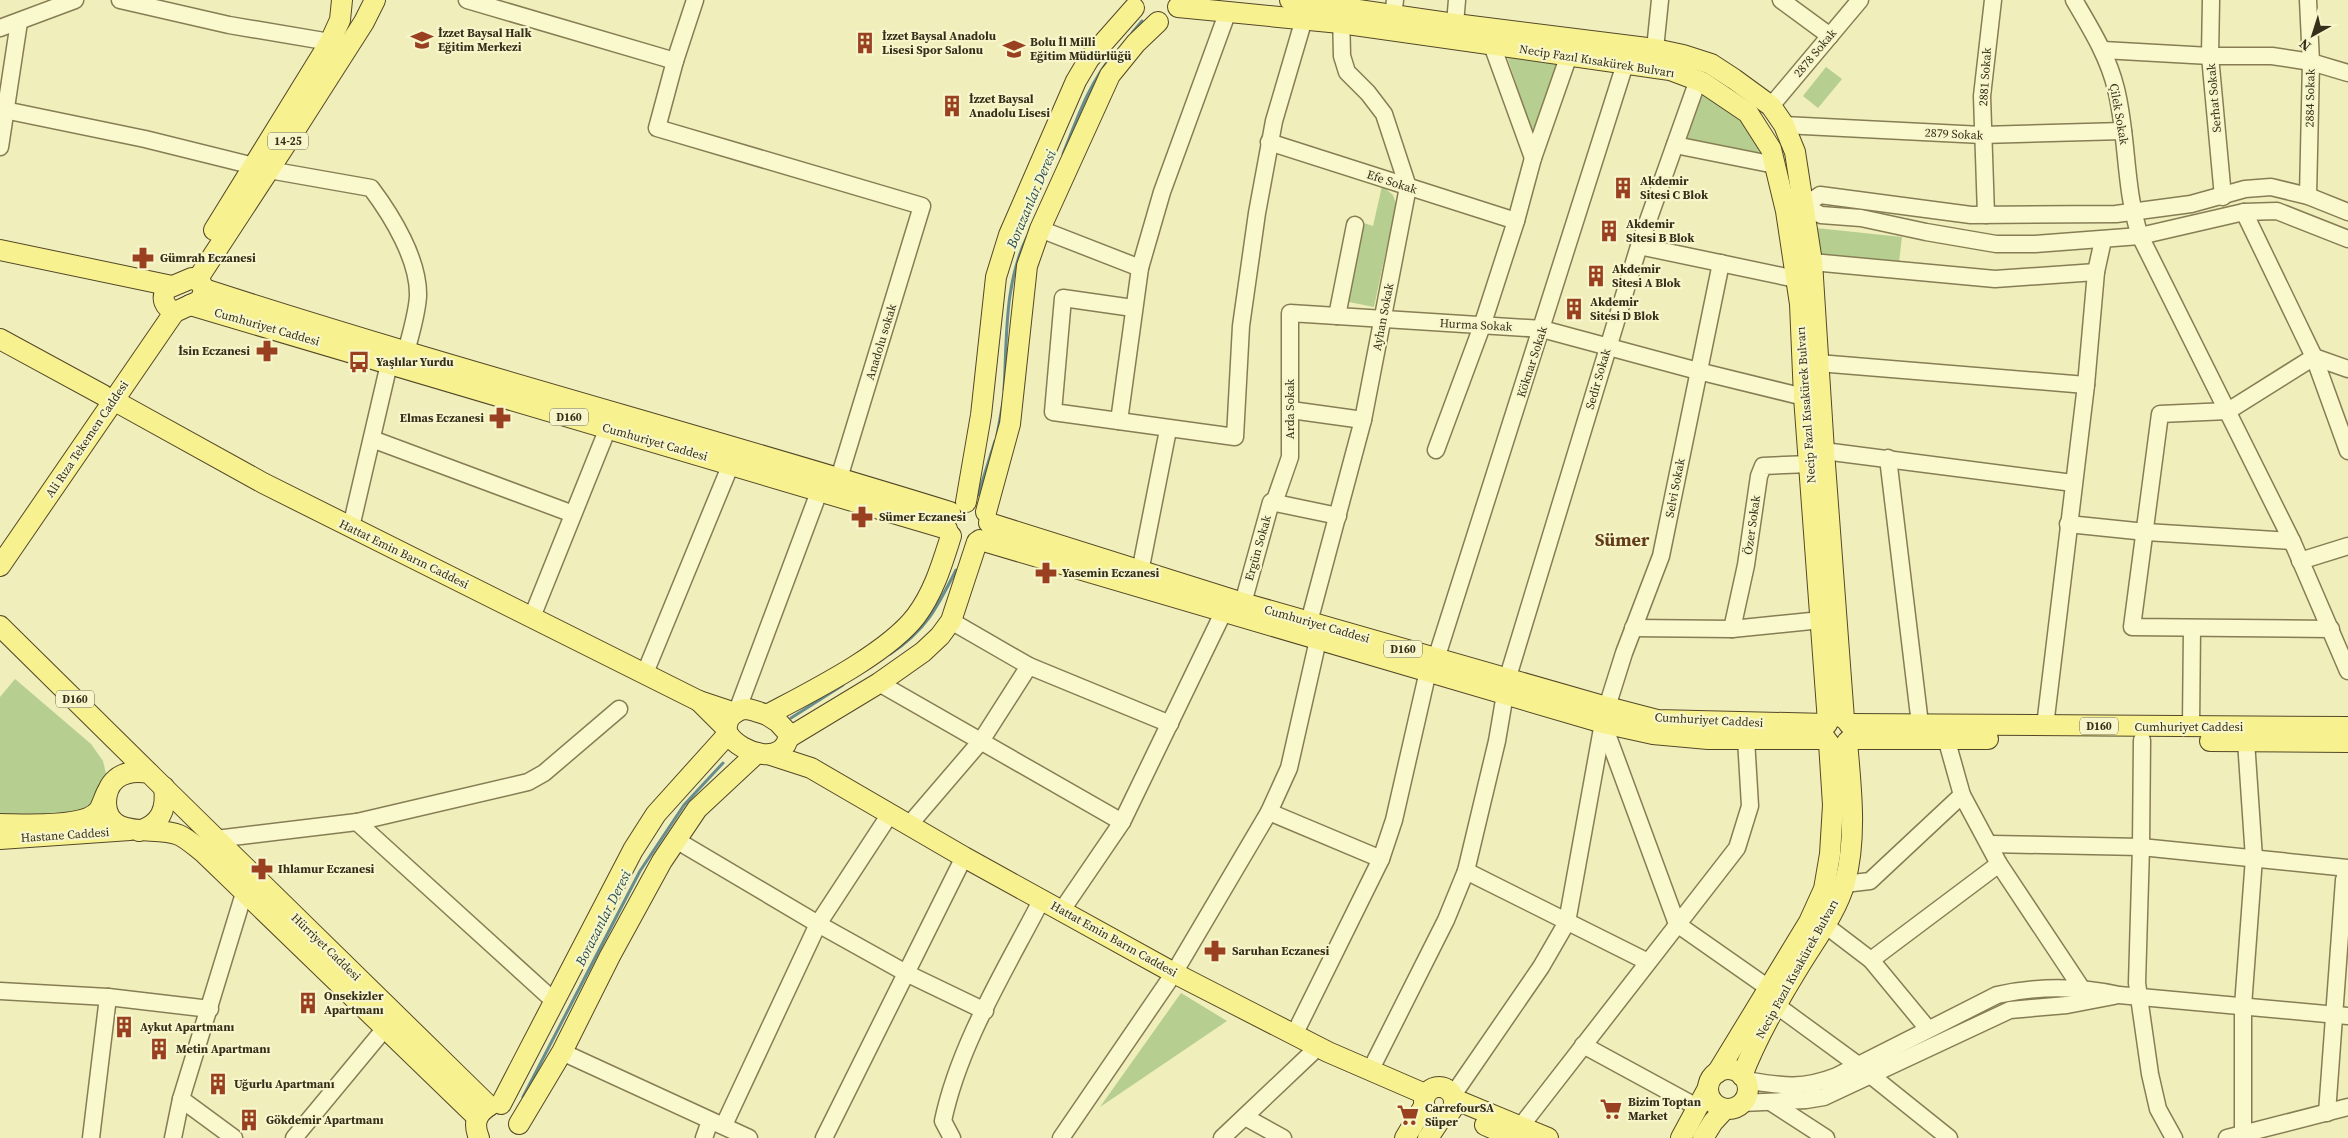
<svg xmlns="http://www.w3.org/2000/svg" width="2348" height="1138" viewBox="0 0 2348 1138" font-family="'Source Serif 4',serif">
  <rect width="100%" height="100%" fill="#f0eeba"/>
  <g fill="#b6ce8f">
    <polygon points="1506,53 1559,60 1532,133"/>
    <polygon points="1826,67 1842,79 1818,108 1803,96"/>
    <path d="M1698,91C1728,110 1752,121 1761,157L1686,142Z"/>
    <polygon points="1382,186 1393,195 1396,204 1374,307 1349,302 1364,223 1373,226"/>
    <polygon points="1816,228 1902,237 1899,262 1815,253"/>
    <polygon points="15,679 91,744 103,761 107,778 92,805 80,814 0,815 0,697"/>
    <polygon points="1181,993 1227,1021 1100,1107"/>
  </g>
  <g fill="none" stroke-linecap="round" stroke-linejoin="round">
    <g stroke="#678d8d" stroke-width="3">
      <polyline points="1132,33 1142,21"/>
      <path d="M1063,154C1077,119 1089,83 1113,55"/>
      <path d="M1004,390C1007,340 1004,283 1027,237"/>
      <polyline points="997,435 1003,402"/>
      <polyline points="978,495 995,441"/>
      <path d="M890,654C926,630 937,608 956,570"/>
      <polyline points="791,718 843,685"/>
      <polyline points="523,1097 640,871 684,805 723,763"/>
    </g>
    <g stroke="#877d54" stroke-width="19">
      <g id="minor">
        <polyline points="120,0 229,25 330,42"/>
        <polyline points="467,0 675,61 695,0"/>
        <polyline points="1781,0 1830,36"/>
        <path d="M2074,0C2091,29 2108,56 2116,89C2128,137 2124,188 2140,236L2292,541L2348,671"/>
        <polyline points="2211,0 2210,56 2223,197"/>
        <polyline points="1393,16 1395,0"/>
        <polyline points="1455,24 1457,0"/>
        <polyline points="0,28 75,0"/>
        <polyline points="1492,45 1533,158"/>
        <polyline points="1655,49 1660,0"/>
        <polyline points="2103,50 2210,56 2272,56 2311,62 2348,73"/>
        <polyline points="675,61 657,128 922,206 839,478"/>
        <polyline points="1771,106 1860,0"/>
        <polyline points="0,109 145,139 254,166"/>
        <polyline points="1784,125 1982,135 2123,131"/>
        <polyline points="1269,142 1516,221"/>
        <polyline points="1675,145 1775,165"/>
        <polyline points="0,147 19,22"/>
        <path d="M269,170L371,188C392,216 419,260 418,296C417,315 410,335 406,353"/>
        <polyline points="2308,196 2311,62 2308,0"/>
        <polyline points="1804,206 1821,215 1861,218 1926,232 1996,244 2035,244 2140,236 2244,212 2277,211 2348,239"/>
        <polyline points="1793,209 1804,206 1820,195 1971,215 2116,214 2191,204 2245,189 2271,187 2308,196 2348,212"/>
        <polyline points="2244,212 2314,357 2348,451"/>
        <polyline points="1986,215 1982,96 1993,0"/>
        <polyline points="1040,229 1140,268"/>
        <polyline points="1639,246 1796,279"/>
        <polyline points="1812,262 1995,279 2096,272"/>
        <polyline points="1133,308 1063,298 1053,412 1235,437 1241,326 1257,213 1274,121 1304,19"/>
        <polyline points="1337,316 1355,225"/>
        <polyline points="1818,363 2086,385"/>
        <polyline points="1291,410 1363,420"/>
        <polyline points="1119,421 1140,268 1162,192 1228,11"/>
        <polyline points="372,439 573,514"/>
        <polyline points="1436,450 1482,326 1516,221 1533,158 1569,55"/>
        <polyline points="1824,451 2073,483"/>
        <polyline points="1888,458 1920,724"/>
        <polyline points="1274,503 1290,457 1290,313 1542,329 1698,371 1804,397"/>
        <polyline points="2068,524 2146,532 2292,541"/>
        <polyline points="351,527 389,364"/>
        <polyline points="2300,561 2348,546"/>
        <polyline points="1140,572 1168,430"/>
        <polyline points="1243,603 1271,502 1338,516"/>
        <polyline points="532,617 608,428"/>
        <polyline points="951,621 1029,666"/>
        <polyline points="1309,622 1363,420 1408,187 1384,114 1368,93 1347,72 1342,56 1341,12"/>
        <polyline points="1633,628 1732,629 1821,620"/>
        <polyline points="1732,629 1746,565 1759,476 1763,466 1810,464"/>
        <polyline points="2331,629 2132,627 2160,414 2228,411 2314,357 2348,369"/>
        <polyline points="1436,659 1625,64"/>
        <polyline points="645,673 731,464"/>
        <polyline points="1507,680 1639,246 1698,80"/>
        <polyline points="879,683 1122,822"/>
        <polyline points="1607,707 1624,653 1661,556 1721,263"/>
        <polyline points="737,711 819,492"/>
        <polyline points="1603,723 1677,924 1767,987"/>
        <polyline points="2045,726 2086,385 2096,272 2103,240"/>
        <polyline points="2191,727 2192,628"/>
        <polyline points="1946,738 1962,795 1999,864 2082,989 2082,995"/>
        <polyline points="2142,740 2141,847 2137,983 2150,1074 2158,1109 2174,1138"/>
        <polyline points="1269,812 1381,859"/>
        <polyline points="357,822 554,1001"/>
        <polyline points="909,825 981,741 1029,666 1170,724"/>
        <polyline points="216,839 357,822 528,782 544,773 619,709"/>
        <polyline points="676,840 818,924 906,973 985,1011"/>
        <polyline points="1990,844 2141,847 2348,868"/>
        <polyline points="1466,871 1648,962"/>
        <polyline points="1844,884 1870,881 1962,795"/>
        <polyline points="1062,910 1122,822 1223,613"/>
        <polyline points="1825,925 1871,960 1999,864"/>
        <polyline points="1871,960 1928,1029"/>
        <polyline points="0,991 108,997 210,1009"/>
        <polyline points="1776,1005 1858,1065 1949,1138"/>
        <polyline points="1294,1035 1381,859 1394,820 1428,671"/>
        <polyline points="1583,1045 1697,1107"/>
        <polyline points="562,1052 749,1138"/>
        <polyline points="1370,1071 1446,920 1466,871 1497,741 1505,694"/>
        <path d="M1745,1080C1782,1086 1801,1090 1837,1076L1997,995C2038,986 2078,986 2119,995L2348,1016"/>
        <polyline points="1453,1095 1541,967 1567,922 1603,723"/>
        <polyline points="181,1099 234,1138"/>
        <polyline points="1742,1103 1806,1100 1824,1097 2010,1010 2067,1005 2114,996"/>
        <polyline points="1772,1103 1826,1138"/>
        <polyline points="2327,1113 2344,880 2348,869"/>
        <polyline points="1245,1117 1283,1138"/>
        <polyline points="724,1125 818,924 890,814"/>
        <polyline points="1521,1126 1737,848 1750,806 1746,739"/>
        <polyline points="2243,1133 2243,1006 2254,858 2246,741"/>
        <polyline points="91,1138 108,997"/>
        <polyline points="173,1138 181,1099 245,890"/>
        <polyline points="294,1138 386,1027"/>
        <polyline points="704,1138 710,1121"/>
        <polyline points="824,1138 964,857"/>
        <path d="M952,1138L943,1121C959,1044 1006,969 1042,899"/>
        <polyline points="1061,1138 1174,973 1269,812 1289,768 1318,640"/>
        <polyline points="1222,1138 1318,1047"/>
        <polyline points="2227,1138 2348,1107"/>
      </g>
    </g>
    <g stroke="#544829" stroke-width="22">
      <g id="major">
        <polyline points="1290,0 1455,24 1655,49 1683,55 1711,64 1734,79 1771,106 1784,125 1795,152 1812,262 1824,451 1844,719"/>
        <polyline points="1178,7 1340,23 1670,70 1702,82 1748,113 1771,149 1786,211 1800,304 1804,397 1828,722"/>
        <polyline points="214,230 330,42 340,20 342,0"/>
        <polyline points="0,250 172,286"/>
        <polyline points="197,280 297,127 364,22 375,0"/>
        <path d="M204,289C451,369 702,435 950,512"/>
        <polyline points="190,305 947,529"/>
        <polyline points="0,339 103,395"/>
        <polyline points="113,400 263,483 699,701"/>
        <polyline points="966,502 981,415 996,277 1009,235 1076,81 1089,59 1134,8"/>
        <polyline points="986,512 1010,424 1027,266 1040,229 1110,75 1136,43 1158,22"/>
        <polyline points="989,523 1243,603 1607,707 1657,720 1827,724"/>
        <polyline points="980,540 1603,723 1653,734 1708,739 1826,739"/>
        <path d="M0,566L171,317L175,312L201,300L204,289L201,283L192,278L166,289C161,299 164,307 175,312"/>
        <polyline points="0,626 149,773"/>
        <path d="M767,715L778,722L789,734C785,767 741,754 728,734C723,721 734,709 747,709C754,710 761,713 767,715C810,692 887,654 916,616C934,592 942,564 951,536"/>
        <polyline points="1849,724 2348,727"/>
        <polyline points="726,728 699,701 735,713"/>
        <polyline points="788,738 879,683 923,652 940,636 951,621 977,542"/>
        <polyline points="1850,739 1988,739"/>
        <polyline points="2210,741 2348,742"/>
        <polyline points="771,755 811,768 964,857 1174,973 1328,1052 1425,1094"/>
        <path d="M0,824C22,824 85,829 99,810C102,805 104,798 107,792"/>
        <path d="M139,831C161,824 167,809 164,787"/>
        <polyline points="0,839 130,830"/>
        <circle cx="1728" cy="1089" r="20"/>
        <polyline points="1717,1073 1809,922 1824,889 1830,854 1833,805 1829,743"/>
        <path d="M1742,1076C1757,1037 1778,1001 1800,965C1816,939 1837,911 1845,882C1857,837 1851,787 1847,742"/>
        <circle cx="1439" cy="1102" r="15"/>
        <polyline points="1454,1099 1548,1138"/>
        <polyline points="501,1104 633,850 656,814 728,734"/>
        <path d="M477,1117L204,853C196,847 188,839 179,835C156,825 107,841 106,803C106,793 109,785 116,779C126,771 137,771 149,773L489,1106"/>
        <polyline points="519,1124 562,1052 610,956 662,861 697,809 757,753"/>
        <polyline points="1485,1125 1514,1138"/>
        <path d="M479,1138C474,1126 475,1116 486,1108"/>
        <polyline points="1405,1138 1424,1106"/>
        <polyline points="1428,1138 1442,1117"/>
        <polyline points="1681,1138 1708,1088"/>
        <polyline points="1703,1138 1713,1122 1725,1109"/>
      </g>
    </g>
    <use href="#minor" stroke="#faf9ce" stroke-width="16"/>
    <use href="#major" stroke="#f7f18f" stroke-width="20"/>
  </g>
  <defs>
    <g id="school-bare" transform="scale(1.725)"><path d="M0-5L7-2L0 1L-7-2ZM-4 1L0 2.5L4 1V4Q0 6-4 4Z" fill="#994021" stroke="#f7f6ca" stroke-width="2.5" paint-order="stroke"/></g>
    <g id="building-bare" transform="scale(1.725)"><path d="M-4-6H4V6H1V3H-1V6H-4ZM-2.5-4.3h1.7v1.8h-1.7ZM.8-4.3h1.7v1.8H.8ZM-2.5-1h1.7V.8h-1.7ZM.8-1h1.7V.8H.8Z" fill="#994021" stroke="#f7f6ca" stroke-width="2.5" paint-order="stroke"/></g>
    <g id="pharmacy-bare" transform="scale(1.725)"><path d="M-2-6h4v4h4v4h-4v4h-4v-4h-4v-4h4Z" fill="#994021" stroke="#f7f6ca" stroke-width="2.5" paint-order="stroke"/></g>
    <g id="bus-bare" transform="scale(1.725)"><path d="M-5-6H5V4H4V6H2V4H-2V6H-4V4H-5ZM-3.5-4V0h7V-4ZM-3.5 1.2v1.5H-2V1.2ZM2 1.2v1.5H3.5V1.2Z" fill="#994021" stroke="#f7f6ca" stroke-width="2.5" paint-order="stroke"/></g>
    <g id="supermarket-bare" transform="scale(1.725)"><path d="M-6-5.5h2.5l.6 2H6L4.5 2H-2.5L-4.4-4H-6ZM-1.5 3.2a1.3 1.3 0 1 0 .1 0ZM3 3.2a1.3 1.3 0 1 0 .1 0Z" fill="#994021" stroke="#f7f6ca" stroke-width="2.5" paint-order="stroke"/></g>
  </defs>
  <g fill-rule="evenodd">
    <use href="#school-bare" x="422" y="40"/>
    <use href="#building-bare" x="865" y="43"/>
    <use href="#school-bare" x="1014" y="49"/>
    <use href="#building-bare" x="952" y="106"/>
    <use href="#building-bare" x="1623" y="188"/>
    <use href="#building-bare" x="1609" y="231"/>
    <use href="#pharmacy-bare" x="143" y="258"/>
    <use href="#building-bare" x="1596" y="276"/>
    <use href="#building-bare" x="1574" y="309"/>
    <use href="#pharmacy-bare" x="267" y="351"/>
    <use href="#bus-bare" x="359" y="362"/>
    <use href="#pharmacy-bare" x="500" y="418"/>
    <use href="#pharmacy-bare" x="862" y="517"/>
    <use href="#pharmacy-bare" x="1046" y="573"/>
    <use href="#pharmacy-bare" x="262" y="869"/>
    <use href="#pharmacy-bare" x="1215" y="951"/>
    <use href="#building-bare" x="308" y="1003"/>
    <use href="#building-bare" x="124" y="1027"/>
    <use href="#building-bare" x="159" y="1049"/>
    <use href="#building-bare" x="218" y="1084"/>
    <use href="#supermarket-bare" x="1611" y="1109"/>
    <use href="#supermarket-bare" x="1408" y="1115"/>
    <use href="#building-bare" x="249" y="1120"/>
  </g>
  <g text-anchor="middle" stroke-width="4.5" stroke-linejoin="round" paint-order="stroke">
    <g fill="#f7f6ca" stroke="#6f6a4f" stroke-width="1">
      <rect x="268" y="132.5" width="40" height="17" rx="4"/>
      <rect x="550" y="408.5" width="38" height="17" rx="4"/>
      <rect x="1384" y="640.5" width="38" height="17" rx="4"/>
      <rect x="56" y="690.5" width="38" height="17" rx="4"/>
      <rect x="2080" y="717.5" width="38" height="17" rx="4"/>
    </g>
    <g font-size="11" font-weight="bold" fill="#352e1a">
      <text x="288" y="145">14-25</text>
      <text x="569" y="421">D160</text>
      <text x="1403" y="653">D160</text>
      <text x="75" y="703">D160</text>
      <text x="2099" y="730">D160</text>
    </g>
    <g font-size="12" font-weight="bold" fill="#352e1a" stroke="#f7f6ca" text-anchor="start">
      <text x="438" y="37">İzzet Baysal Halk<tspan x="438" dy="14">Eğitim Merkezi</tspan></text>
      <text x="882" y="40">İzzet Baysal Anadolu<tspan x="882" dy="14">Lisesi Spor Salonu</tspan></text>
      <text x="1030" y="46">Bolu İl Milli<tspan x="1030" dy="14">Eğitim Müdürlüğü</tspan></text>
      <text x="969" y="103">İzzet Baysal<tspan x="969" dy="14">Anadolu Lisesi</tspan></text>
      <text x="1640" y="185">Akdemir<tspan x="1640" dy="14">Sitesi C Blok</tspan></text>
      <text x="1626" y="228">Akdemir<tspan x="1626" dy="14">Sitesi B Blok</tspan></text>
      <text x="160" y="262">Gümrah Eczanesi</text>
      <text x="1612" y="273">Akdemir<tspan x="1612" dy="14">Sitesi A Blok</tspan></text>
      <text x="1590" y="306">Akdemir<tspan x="1590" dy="14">Sitesi D Blok</tspan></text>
      <text x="250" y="355" text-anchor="end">İsin Eczanesi</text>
      <text x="376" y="366">Yaşlılar Yurdu</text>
      <text x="484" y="422" text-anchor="end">Elmas Eczanesi</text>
      <text x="879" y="521">Sümer Eczanesi</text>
      <text x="1062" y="577">Yasemin Eczanesi</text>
      <text x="278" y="873">Ihlamur Eczanesi</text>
      <text x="1232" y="955">Saruhan Eczanesi</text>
      <text x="324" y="1000">Onsekizler<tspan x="324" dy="14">Apartmanı</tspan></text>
      <text x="140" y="1031">Aykut Apartmanı</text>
      <text x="176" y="1053">Metin Apartmanı</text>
      <text x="234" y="1088">Uğurlu Apartmanı</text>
      <text x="1628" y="1106">Bizim Toptan<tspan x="1628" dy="14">Market</tspan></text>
      <text x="1425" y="1112">CarrefourSA<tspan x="1425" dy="14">Süper</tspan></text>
      <text x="266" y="1124">Gökdemir Apartmanı</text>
    </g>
    <g font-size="12" fill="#352e1a" stroke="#f7f6ca">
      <text transform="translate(1815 53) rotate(-50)" y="4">2878 Sokak</text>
      <text transform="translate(1597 61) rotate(9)" y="4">Necip Fazıl Kısakürek Bulvarı</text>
      <text transform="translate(1985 77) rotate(-86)" y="4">2881 Sokak</text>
      <text transform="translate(2214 98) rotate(-95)" y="4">Serhat Sokak</text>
      <text transform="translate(2310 98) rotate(-89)" y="4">2884 Sokak</text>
      <text transform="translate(2119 114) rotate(80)" y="4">Çilek Sokak</text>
      <text transform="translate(1954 134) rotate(3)" y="4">2879 Sokak</text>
      <text transform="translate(1392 182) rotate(18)" y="4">Efe Sokak</text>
      <text transform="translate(1383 317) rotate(-79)" y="4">Ayhan Sokak</text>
      <text transform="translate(1476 325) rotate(3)" y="4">Hurma Sokak</text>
      <text transform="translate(267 327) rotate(16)" y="4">Cumhuriyet Caddesi</text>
      <text transform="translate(881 342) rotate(-73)" y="4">Anadolu sokak</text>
      <text transform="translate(1532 362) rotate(-72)" y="4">Köknar Sokak</text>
      <text transform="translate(1598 379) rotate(-74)" y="4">Sedir Sokak</text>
      <text transform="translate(1806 405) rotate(-94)" y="4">Necip Fazıl Kısakürek Bulvarı</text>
      <text transform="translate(1290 409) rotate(-90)" y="4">Arda Sokak</text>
      <text transform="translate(87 439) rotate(-56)" y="4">Ali Rıza Tekemen Caddesi</text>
      <text transform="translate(655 442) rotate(16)" y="4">Cumhuriyet Caddesi</text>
      <text transform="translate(1675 488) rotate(-79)" y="4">Selvi Sokak</text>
      <text transform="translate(1752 525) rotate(-82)" y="4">Özer Sokak</text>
      <text transform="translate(1258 548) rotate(-74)" y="4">Ergün Sokak</text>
      <text transform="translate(404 554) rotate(26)" y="4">Hattat Emin Barın Caddesi</text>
      <text transform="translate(1317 624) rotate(16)" y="4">Cumhuriyet Caddesi</text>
      <text transform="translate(1709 720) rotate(3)" y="4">Cumhuriyet Caddesi</text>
      <text x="2189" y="731">Cumhuriyet Caddesi</text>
      <text transform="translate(65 835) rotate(-4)" y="4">Hastane Caddesi</text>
      <text transform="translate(1114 939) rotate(29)" y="4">Hattat Emin Barın Caddesi</text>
      <text transform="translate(326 947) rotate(44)" y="4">Hürriyet Caddesi</text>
      <text transform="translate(1797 969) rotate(-61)" y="4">Necip Fazıl Kısakürek Bulvarı</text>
    </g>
    <g font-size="14" font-style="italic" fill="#284d56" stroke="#f7f6ca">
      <text transform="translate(1031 199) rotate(-67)" y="5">Borazanlar Deresi</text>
      <text transform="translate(603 918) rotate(-63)" y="5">Borazanlar Deresi</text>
    </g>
    <g font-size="18" font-weight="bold" fill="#643b17" stroke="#f7f6ca">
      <text x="1622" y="546">Sümer</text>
    </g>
  </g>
  <g transform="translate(2313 35) rotate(219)" stroke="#f7f6ca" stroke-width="4" paint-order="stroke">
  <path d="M0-4L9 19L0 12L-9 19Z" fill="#352e1a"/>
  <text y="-8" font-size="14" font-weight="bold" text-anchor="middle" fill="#352e1a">N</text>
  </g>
</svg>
